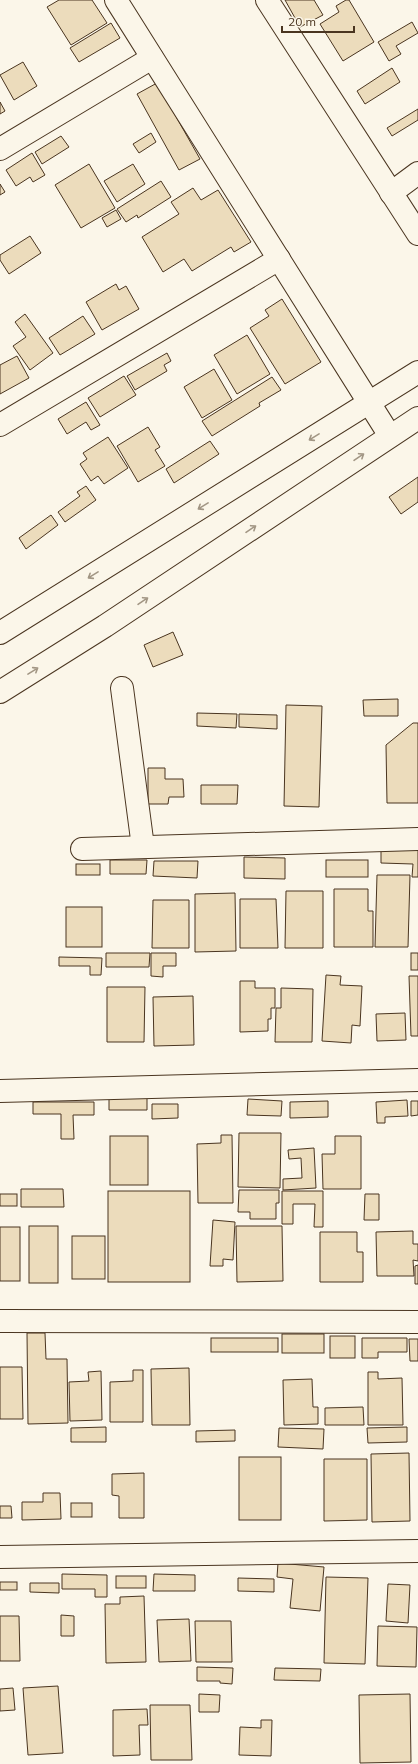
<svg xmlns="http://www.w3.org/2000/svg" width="418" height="1764" viewBox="0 0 418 1764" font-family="Mulish,sans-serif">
  <rect width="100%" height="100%" fill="#fbf6e9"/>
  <g fill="#ecdcbc" stroke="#4a3520">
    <polygon points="59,0 92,0 107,23 71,45 47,7"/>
    <polygon points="285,0 314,0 323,15 300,27"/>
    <polygon points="346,0 349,0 374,42 343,61 320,24 339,12 336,6"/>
    <polygon points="412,22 418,33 396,46 401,54 389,61 378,42"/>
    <polygon points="111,23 120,38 79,62 70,48"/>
    <polygon points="23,62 37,86 14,100 0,75"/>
    <polygon points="392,68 400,82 365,104 357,91"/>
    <polygon points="157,83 200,159 179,170 137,94"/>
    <polygon points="0,102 5,111 0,114"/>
    <polygon points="418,109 418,120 392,136 387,128"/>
    <polygon points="151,133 156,142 139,153 133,144"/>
    <polygon points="61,136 69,147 42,164 35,152"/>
    <polygon points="32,153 45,175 33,182 30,177 16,186 6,170"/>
    <polygon points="89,164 115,208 81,228 55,185"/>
    <polygon points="133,164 145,184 117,202 104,181"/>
    <polygon points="161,181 171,197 138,218 137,215 126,222 117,209"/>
    <polygon points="0,184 5,192 0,195"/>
    <polygon points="193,188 201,200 218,190 251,242 234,252 231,247 192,271 184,259 163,272 142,237 179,214 171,202"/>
    <polygon points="116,210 121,219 107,227 102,218"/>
    <polygon points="30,236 41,253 9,274 0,260 0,255"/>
    <polygon points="116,284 119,290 126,286 139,309 102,330 86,302"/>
    <polygon points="282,299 321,362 285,384 250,328 269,316 265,310"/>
    <polygon points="25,314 53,353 30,370 13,346 26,337 15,322"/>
    <polygon points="83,316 95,334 60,355 49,338"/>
    <polygon points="247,335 270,374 237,394 214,355"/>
    <polygon points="167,353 171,361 164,365 167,371 135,390 127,376"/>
    <polygon points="17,356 29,378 0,394 0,365"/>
    <polygon points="214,369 232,400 202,418 184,387"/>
    <polygon points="124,376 136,395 100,417 88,398"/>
    <polygon points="272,377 281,390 259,403 260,406 212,436 202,421"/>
    <polygon points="86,402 100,425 91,430 86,422 67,434 58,419"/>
    <polygon points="148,427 160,447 155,450 165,466 138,482 117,446"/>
    <polygon points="108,437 128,468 104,484 98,476 91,481 80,464 87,459 83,453"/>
    <polygon points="210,441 219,454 174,483 166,469"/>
    <polygon points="418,477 418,502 401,514 389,497"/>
    <polygon points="86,486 96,500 65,522 58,512 80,496 77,492"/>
    <polygon points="51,515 58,525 26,549 19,538"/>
    <polygon points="173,632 183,655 153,667 144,645"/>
    <polygon points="398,699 398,716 364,716 363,700"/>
    <polygon points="286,705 322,706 319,807 284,806"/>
    <polygon points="197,713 237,714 236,728 197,726"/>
    <polygon points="239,714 277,715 277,729 239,727"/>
    <polygon points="413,723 418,723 418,803 387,803 386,745"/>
    <polygon points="148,768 165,768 165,779 183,779 184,797 169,797 168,804 148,804"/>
    <polygon points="201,785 238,785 237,804 201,804"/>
    <polygon points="381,846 418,846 418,877 412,877 413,864 381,863"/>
    <polygon points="244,857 285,858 285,879 244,878"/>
    <polygon points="110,860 147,860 146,874 110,874"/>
    <rect x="326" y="860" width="42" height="17"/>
    <polygon points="154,861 198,861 197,878 153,876"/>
    <rect x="76" y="864" width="24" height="11"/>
    <polygon points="377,875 410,875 408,947 375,947"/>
    <polygon points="334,889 368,889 368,911 373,911 373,947 334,947"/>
    <polygon points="286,891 323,891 323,948 285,948"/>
    <polygon points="235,893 236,951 195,952 195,894"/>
    <polygon points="240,899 276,899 278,948 240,948"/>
    <polygon points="153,900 189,900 189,948 152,948"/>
    <rect x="66" y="907" width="36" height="40"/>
    <polygon points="106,953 150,953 149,967 106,967"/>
    <polygon points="151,953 176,953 176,966 163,966 163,977 151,976"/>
    <rect x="411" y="953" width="7" height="17"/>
    <polygon points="59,957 102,958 101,975 90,975 90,966 59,966"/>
    <polygon points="326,975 341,976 340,985 362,986 360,1026 352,1025 351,1043 322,1041"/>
    <polygon points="409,976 418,976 418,1036 411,1036"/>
    <polygon points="240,981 255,981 255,988 275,988 275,1008 271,1008 271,1019 268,1019 268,1031 240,1032"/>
    <polygon points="107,987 145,987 144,1042 107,1042"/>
    <polygon points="281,988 313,989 312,1042 275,1042 276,1008 281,1008"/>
    <polygon points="193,996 194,1045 154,1046 153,997"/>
    <polygon points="405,1013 406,1040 377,1041 376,1014"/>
    <polygon points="147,1096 147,1110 109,1110 109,1097"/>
    <polygon points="248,1099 282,1101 281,1116 247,1115"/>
    <polygon points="407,1100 408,1116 385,1117 385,1123 377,1123 376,1102"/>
    <polygon points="328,1101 328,1117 290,1118 290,1102"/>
    <polygon points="411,1101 418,1101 418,1115 411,1116"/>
    <polygon points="33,1102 94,1102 94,1115 73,1115 74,1139 61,1139 61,1114 33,1114"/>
    <polygon points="152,1104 178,1104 178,1118 152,1119"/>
    <polygon points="239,1133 281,1133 280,1188 238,1187"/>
    <polygon points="221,1135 232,1135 233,1203 198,1203 197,1144 221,1143"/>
    <rect x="110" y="1136" width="38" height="49"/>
    <polygon points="335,1136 361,1136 361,1189 323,1189 322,1154 335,1154"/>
    <polygon points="314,1148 316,1188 283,1190 283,1179 302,1178 301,1158 289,1159 288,1150"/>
    <polygon points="21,1189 63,1189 64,1207 21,1207"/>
    <polygon points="239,1190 279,1190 279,1203 276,1203 276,1219 250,1219 250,1212 238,1212"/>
    <rect x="108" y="1191" width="82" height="91"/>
    <polygon points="282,1191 323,1191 323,1227 314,1227 315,1204 293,1204 293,1224 282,1224"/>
    <rect x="0" y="1194" width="17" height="12"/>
    <polygon points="365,1194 379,1194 379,1220 364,1220"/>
    <polygon points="213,1220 235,1222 233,1260 223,1259 223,1266 210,1266"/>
    <rect x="29" y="1226" width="29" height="57"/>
    <polygon points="236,1226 282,1226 283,1281 237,1282"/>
    <rect x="0" y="1227" width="20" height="54"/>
    <polygon points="413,1231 413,1244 418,1244 418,1261 413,1260 414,1276 377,1276 376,1232"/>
    <polygon points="320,1232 357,1232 357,1252 363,1252 363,1282 320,1282"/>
    <rect x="72" y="1236" width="33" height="43"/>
    <polygon points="418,1265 418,1284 415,1284 415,1266"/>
    <polygon points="27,1333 45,1333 46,1359 67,1359 68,1423 28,1424"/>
    <rect x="282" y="1334" width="42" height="19"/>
    <rect x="330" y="1336" width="25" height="22"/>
    <rect x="211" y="1338" width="67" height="14"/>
    <polygon points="362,1338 407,1338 407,1352 378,1352 378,1358 362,1358"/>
    <polygon points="409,1339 418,1339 418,1361 410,1361"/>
    <polygon points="0,1367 22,1367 23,1419 0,1419"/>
    <polygon points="189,1368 190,1425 152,1425 151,1369"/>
    <polygon points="133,1370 143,1370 143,1422 110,1422 110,1382 133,1381"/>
    <polygon points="101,1371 102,1420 70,1421 69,1382 89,1381 88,1372"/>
    <polygon points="368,1372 378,1372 378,1379 402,1378 403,1425 368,1425"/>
    <polygon points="312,1379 313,1407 318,1407 318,1424 284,1425 283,1380"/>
    <polygon points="363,1407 364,1425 325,1425 325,1408"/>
    <polygon points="106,1427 106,1442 71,1442 71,1428"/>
    <polygon points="407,1427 407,1442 368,1443 367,1428"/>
    <polygon points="279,1428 324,1429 323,1449 278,1447"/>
    <polygon points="235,1430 235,1441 196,1442 196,1431"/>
    <polygon points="409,1453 410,1521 372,1522 371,1454"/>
    <rect x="239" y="1457" width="42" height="63"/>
    <polygon points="324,1459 367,1459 367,1520 324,1521"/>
    <polygon points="144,1473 144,1518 119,1518 119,1496 112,1495 112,1474"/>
    <polygon points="43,1493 60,1493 61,1519 22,1520 22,1502 43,1502"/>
    <rect x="71" y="1503" width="21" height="14"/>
    <polygon points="0,1506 11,1506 12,1518 0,1518"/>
    <polygon points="278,1563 324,1567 320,1611 290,1608 293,1579 277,1577"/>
    <polygon points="62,1574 107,1575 107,1597 95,1597 95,1589 62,1589"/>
    <polygon points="154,1574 195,1575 195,1591 153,1591"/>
    <rect x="116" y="1576" width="30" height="12"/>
    <polygon points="326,1577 368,1578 365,1664 324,1663"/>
    <polygon points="238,1578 274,1579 274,1592 238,1591"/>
    <rect x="0" y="1582" width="17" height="8"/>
    <polygon points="30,1583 59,1583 59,1593 30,1592"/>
    <polygon points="388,1584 410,1585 408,1623 386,1621"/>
    <polygon points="144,1596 146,1662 106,1663 105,1604 120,1604 120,1597"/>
    <polygon points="61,1615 74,1616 74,1636 61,1636"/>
    <polygon points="0,1616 19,1616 20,1661 0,1661"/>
    <polygon points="189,1619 191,1661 159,1662 157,1620"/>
    <polygon points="195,1621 231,1621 232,1662 196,1662"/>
    <polygon points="378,1626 417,1627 416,1667 377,1666"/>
    <polygon points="197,1667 233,1668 232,1684 220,1683 220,1681 197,1681"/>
    <polygon points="275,1668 321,1669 320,1681 274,1680"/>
    <polygon points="58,1686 63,1753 28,1755 23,1688"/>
    <polygon points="13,1688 15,1710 0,1711 0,1689"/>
    <polygon points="199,1694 220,1695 219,1712 199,1712"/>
    <polygon points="410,1694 411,1762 360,1763 359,1695"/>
    <polygon points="150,1705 190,1705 192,1760 151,1760"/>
    <polygon points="147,1709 148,1725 139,1725 140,1755 113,1756 113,1710"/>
    <polygon points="261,1720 272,1720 271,1756 239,1755 240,1727 261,1728"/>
  </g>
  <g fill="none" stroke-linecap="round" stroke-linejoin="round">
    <g stroke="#4a3520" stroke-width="24">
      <g id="street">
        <polyline points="116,0 390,436"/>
        <polyline points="267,0 418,234"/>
        <polyline points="0,149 152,58"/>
        <polyline points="391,193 418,173"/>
        <polyline points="0,425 279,259"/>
        <polyline points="0,633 418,372"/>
        <polyline points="122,688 143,847"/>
        <polyline points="0,692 105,626 418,418"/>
        <polyline points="82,849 418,839"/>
        <polyline points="0,1091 418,1080"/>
        <polyline points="0,1321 418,1322"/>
        <polyline points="0,1557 418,1551"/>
      </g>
    </g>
    <use href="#street" stroke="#fbf6e9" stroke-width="22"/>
  </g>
  <defs><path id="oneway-shaft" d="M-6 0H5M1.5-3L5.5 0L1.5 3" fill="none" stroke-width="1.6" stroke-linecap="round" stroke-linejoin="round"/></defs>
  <g stroke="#a29684">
    <use href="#oneway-shaft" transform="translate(314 437) rotate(148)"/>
    <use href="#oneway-shaft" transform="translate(359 457) rotate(-34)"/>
    <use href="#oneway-shaft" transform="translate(203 506) rotate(148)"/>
    <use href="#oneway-shaft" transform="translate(251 529) rotate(-34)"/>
    <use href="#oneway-shaft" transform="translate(93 575) rotate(148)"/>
    <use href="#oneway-shaft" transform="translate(143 601) rotate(-34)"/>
    <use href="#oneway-shaft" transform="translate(33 671) rotate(-32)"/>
  </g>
  <path d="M282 26v6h72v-6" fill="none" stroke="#4a3520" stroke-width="2"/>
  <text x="288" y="26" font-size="12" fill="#4a3520" stroke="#fbf6e9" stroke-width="3" paint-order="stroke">20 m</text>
</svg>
